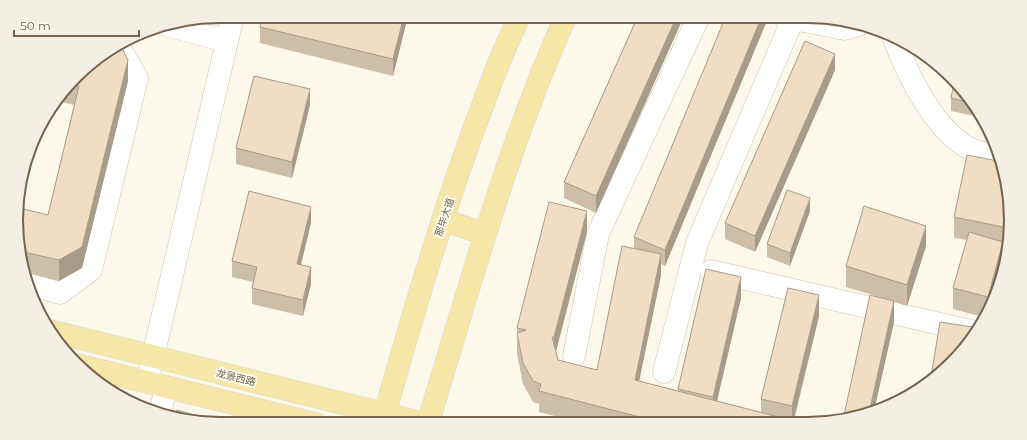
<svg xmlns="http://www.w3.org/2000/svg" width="1027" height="440" viewBox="0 0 1027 440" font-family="Montserrat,'Noto Sans SC',sans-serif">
  <rect width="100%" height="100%" fill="#fcf8ea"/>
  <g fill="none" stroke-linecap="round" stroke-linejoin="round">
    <g stroke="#cec2b0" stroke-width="23">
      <g id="minor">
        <polyline points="784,16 793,19 845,29 859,25"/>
        <polyline points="166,25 227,41"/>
        <path d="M894,39C908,75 932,125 965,146C973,152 987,153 997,156"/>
        <polyline points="711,271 975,332"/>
        <polyline points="31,285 60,293 91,270 137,78 119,47"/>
        <polyline points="574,356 598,234 699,16"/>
        <polyline points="664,372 697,243 793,19"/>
        <polyline points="147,382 233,16"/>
        <polyline points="159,414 167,387"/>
      </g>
    </g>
    <g stroke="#dbd6d1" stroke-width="23">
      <g id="major">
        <polyline points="443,220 485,234"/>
        <polyline points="51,331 422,423"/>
        <polyline points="78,365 316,424"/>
        <path d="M428,423C470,286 507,147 566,16"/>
        <path d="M382,424C410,323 440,221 476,123C490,87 502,50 520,16"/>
      </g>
    </g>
    <use href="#minor" stroke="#fff" stroke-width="22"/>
    <use href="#major" stroke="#f6e6a7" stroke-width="22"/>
  </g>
  <g fill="#cebea8">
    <polygon points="408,16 393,76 260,43 260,27"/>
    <polygon points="638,16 684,16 596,213 564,198 564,182"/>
    <polygon points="766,16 766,23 665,266 661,264 661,275 639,381 678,391 678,389 741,298 717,401 761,412 761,399 819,316 794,421 798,422 582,423 539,412 539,404 533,402 523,384 517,354 517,328 587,232 556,352 558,360 597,370 634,249 634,237"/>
    <polygon points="835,70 755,252 725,239 725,223"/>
    <polygon points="79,75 128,81 82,268 59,281 27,273 18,247 48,215 74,105 57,101"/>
    <polygon points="954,83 979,115 979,117 951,111 951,98"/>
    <polygon points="310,105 292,178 236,164 236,148"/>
    <polygon points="1011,207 1005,248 1003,248 1003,264 993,299 983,317 953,309 953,288 967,240 954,238 954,217"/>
    <polygon points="810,211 790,266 767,257 767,244"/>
    <polygon points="311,223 301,265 311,284 303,316 252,304 252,288 253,282 232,277 232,261"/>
    <polygon points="926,246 907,306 894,302 894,322 874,411 843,420 883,298 846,287 846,266"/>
  </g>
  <g fill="#a89b88">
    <polygon points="404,16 408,16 393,76 393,59"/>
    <polygon points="677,16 684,16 596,213 596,196"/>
    <polygon points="762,16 766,16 766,23 665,266 665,250"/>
    <polygon points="835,54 835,70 755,252 755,236"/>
    <polygon points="128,60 128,81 82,268 59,281 59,260"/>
    <polygon points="310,89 310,105 292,178 292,162"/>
    <polygon points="810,198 810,211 790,266 790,253"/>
    <polygon points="311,207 311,223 297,280 297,264"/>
    <polygon points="587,211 587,232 554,358 554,337"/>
    <polygon points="926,226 926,246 907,306 907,285"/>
    <polygon points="1003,242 1003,264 993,299 988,309 988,297"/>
    <polygon points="661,254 661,275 635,401 635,380"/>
    <polygon points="311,267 311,284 303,316 303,300"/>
    <polygon points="741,277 741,298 713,418 713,397"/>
    <polygon points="819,295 819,316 793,422 792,422 792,406"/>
    <polygon points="894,301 894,322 874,411 869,413"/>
    <polygon points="972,327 972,338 969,343"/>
  </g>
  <g fill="#f0ddc3" stroke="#a89b88">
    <polygon points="263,16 404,16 393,59 260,27"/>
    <polygon points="638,16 677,16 596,196 564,182"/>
    <polygon points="726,16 762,16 665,250 634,237"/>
    <polygon points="805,41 835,54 755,236 725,223"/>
    <polygon points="121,46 128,60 82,247 59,260 19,251 18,247 19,208 48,215 79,86 71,84 79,75 82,76 83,70 86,66"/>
    <polygon points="254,76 310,89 292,162 236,148"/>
    <polygon points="954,83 968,102 951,98"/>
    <polygon points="967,155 998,161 1011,207 1008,228 954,217"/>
    <polygon points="787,190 810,198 790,253 767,244"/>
    <polygon points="249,191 311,207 297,264 311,267 303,300 252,288 257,267 232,261"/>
    <polygon points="549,202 587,211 554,337 552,337 558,360 597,370 622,246 661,254 635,380 798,422 663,423 539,391 541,384 533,381 523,363 517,333 526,330 517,328"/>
    <polygon points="864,206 926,226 907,285 846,266"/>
    <polygon points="969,232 1003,242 988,297 953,288"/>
    <polygon points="706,269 741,277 713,397 678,389"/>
    <polygon points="788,288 819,295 792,406 761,399"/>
    <polygon points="870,295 894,301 869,413 843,420"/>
    <polygon points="940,322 972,327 969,343 930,383"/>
    <polygon points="177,410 226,424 220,424 175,417"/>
  </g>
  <g text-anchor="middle" stroke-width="4" stroke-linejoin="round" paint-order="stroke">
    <g font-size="10" fill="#76634e" stroke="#fefbf1">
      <text transform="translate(444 217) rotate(-72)" y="4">那毕大道</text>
      <text transform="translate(236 377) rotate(14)" y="4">龙景西路</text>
    </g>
  </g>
  <path d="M0 0H1027V440H0ZM220 23H807A197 197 0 0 1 1004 220V220A197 197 0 0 1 807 417H220A197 197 0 0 1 23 220V220A197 197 0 0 1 220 23Z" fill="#f3efe4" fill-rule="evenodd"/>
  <path fill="none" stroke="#76634e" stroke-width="2" d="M220 23H807A197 197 0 0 1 1004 220V220A197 197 0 0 1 807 417H220A197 197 0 0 1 23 220V220A197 197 0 0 1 220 23Z"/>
  <path d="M14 30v6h125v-6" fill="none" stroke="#76634e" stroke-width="2"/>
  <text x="20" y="30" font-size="12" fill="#76634e" stroke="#fefbf1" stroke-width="3" paint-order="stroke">50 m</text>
</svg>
